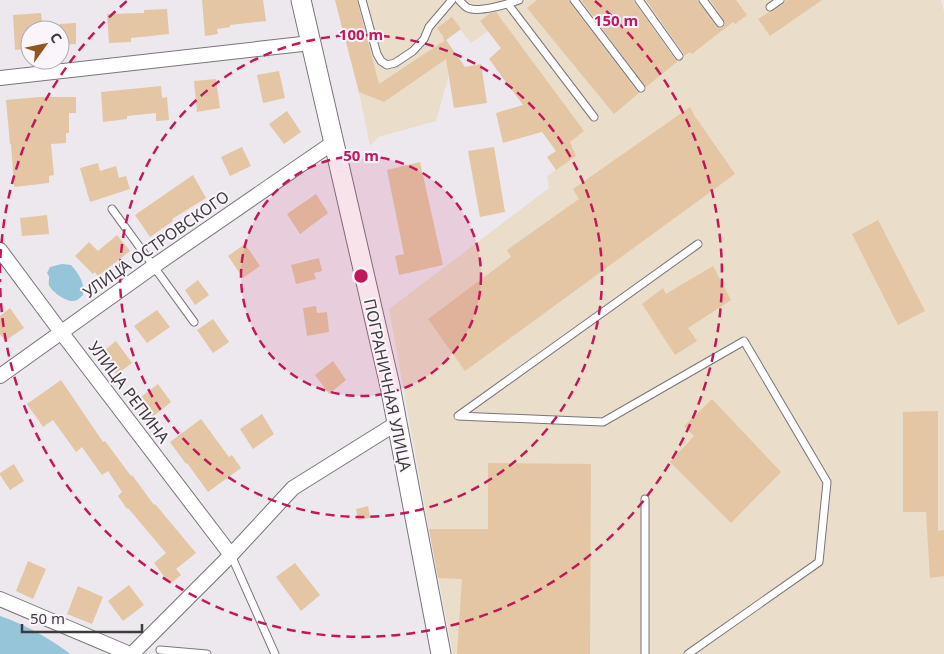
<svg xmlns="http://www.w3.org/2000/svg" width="944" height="654" viewBox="0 0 944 654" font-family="'Noto Sans',sans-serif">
  <rect width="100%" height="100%" fill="#ede7ee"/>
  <polygon fill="#eaddc9" points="335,0 941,0 944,12 944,654 453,654 429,529 389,309 549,188 547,176 576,156 570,142 488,31 471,43 460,29 446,40 455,53 436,121 378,137 370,146 359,92"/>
  <g fill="#96c4d9">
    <path d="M62,264L71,265C79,274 85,283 83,295C80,298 77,301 73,301C66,302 51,291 49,285C48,280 51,278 47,273L50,267Z"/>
    <path d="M0,616C22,623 53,640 70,654H0Z"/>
  </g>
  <g fill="#e4c6a4">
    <polygon points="202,0 263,0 266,21 230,25 230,27 217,29 218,34 205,36"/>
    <polygon points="335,0 357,0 379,84 444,41 443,36 437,28 452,17 461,29 446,40 465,67 481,64 487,103 454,108 446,59 384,102 359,92"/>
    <polygon points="537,0 569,0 570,3 637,91 639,93 614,114 527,8"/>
    <polygon points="581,0 634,0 635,3 675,59 678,61 646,87"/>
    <polygon points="646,0 698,0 699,3 716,26 720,28 724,27 725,22 710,0 736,0 747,15 735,24 733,22 692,54 690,52 684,56 683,53"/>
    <polygon points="786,0 822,0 770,36 758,19 769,12 773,11 783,4"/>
    <polygon points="167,9 169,34 131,38 131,42 109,43 107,14 144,13 144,10"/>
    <polygon points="496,12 584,131 570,142 576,156 556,170 547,157 556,151 542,132 503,143 496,113 523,105 489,59 501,48 480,21 490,13"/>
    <polygon points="41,13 43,30 30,30 30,48 15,50 13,15"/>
    <polygon points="76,23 76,44 60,45 60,24"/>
    <polygon points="279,71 285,98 263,103 257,75"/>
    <polygon points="216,79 220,108 197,112 194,81"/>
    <polygon points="161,86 162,98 167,97 169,120 156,121 156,113 127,116 127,119 103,122 101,92"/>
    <polygon points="39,97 76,97 76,113 69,113 69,133 66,133 66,143 51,144 54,175 49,176 49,183 14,187 11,144 10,144 6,100"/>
    <polygon points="690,107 694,115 735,174 465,371 428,319 511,257 507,250 579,199 573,189"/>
    <polygon points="287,111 301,132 284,144 269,124"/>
    <polygon points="242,147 251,166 230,176 221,157"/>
    <polygon points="494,147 505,212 480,217 468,151"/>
    <polygon points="420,162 443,265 399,275 395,256 404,254 387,170"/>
    <polygon points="98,163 100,171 116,166 119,178 126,176 130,189 90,202 80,168"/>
    <polygon points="193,175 206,198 172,219 173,221 150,237 135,215"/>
    <polygon points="316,194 328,213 300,234 287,214"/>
    <polygon points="47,215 49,234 22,236 20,218"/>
    <polygon points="878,220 925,311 898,325 852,234"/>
    <polygon points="117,235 130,251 98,276 95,272 93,274 75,256 89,242 98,251"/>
    <polygon points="245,244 260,266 243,278 228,256"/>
    <polygon points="319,258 322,271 314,273 316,279 296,284 291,265"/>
    <polygon points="713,266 731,300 688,328 697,341 675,355 642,304 663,288 666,294"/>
    <polygon points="198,280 209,295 195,305 185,290"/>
    <polygon points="316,306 317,313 327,312 329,332 307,336 303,308"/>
    <polygon points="10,308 24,328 5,341 0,334 0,316"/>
    <polygon points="157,310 170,327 147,343 134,326"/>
    <polygon points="213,319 229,342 213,353 197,330"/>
    <polygon points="116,341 132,363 116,375 101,353"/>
    <polygon points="333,361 346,380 329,394 315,375"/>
    <polygon points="61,380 103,442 105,441 131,476 132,475 154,505 155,504 196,553 176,569 181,575 170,584 154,563 166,553 128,508 127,509 118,496 122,492 108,471 102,475 82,447 76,452 53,420 43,427 27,404"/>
    <polygon points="158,384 171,402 150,419 137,400"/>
    <polygon points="712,399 781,472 731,523 670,462 694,436 684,426"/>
    <polygon points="938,411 938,531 944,530 944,576 930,578 926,512 903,512 903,412"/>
    <polygon points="262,414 274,434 253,449 240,429"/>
    <polygon points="201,419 229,457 232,455 241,468 208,492 187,463 186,464 170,442"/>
    <polygon points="488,463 591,464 590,654 457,654 462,579 438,578 429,529 488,529"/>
    <polygon points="14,464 24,481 10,490 0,475 0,473"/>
    <polygon points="368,506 370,518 358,520 356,509"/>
    <polygon points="28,561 46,569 33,599 16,591"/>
    <polygon points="295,563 320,595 301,611 276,577"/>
    <polygon points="129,585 144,605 123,621 108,601"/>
    <polygon points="78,586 103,597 92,624 67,614"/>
  </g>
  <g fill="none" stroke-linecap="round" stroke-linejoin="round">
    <g stroke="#7a747b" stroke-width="9">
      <g id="lane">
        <polyline points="362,0 377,54 381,61 387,65 395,63 413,51 424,39 429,27 452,0"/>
        <path d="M459,0C461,2 465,7 468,8C478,13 508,4 519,0"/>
        <polyline points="574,0 641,88"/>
        <polyline points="639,0 679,56"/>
        <polyline points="703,0 720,23"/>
        <polyline points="508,4 594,117"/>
        <polyline points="770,7 780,0"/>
        <polyline points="112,209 194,322"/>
        <polyline points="231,555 275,654"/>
        <polyline points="160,650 207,654"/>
        <polyline points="645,654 645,499"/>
        <polyline points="688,654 819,562 827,482 744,341 603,422 458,416 698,244"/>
      </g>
    </g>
    <g stroke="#7a747b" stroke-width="16">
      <g id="street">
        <polyline points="0,78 311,43"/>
        <polyline points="0,250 61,332 231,555"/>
        <polyline points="0,376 154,266 334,142"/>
        <polyline points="0,599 130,654"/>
        <polyline points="132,654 231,555 293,488 397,423"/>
      </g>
    </g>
    <g stroke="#7a747b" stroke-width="21">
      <polyline id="secondary" points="301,0 390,386 441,654"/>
    </g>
    <use href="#lane" stroke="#fff" stroke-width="7"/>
    <use href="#street" stroke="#fff" stroke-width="14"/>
    <use href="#secondary" stroke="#fff" stroke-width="19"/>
  </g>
  <circle cx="361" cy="276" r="120" fill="#c2185b" fill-opacity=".12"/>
  <g fill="none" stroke="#c2185b" stroke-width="2.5" stroke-dasharray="9 6">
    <circle cx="361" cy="276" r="120"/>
    <circle cx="361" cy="276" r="241"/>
    <path d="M0 273A361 361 0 0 1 127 1M595 1A361 361 0 1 1 0 279"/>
  </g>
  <g text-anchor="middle" stroke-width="4" stroke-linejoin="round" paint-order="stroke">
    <g font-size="16" fill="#3e3b3e" stroke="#faf4fb">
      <text transform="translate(156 244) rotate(-35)" y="6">УЛИЦА ОСТРОВСКОГО</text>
      <text transform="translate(388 385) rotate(78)" y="6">ПОГРАНИЧНАЯ УЛИЦА</text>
      <text transform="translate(129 392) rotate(53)" y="6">УЛИЦА РЕПИНА</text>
    </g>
  </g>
  <circle cx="361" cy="276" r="8" fill="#c2185b" stroke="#faf4fb" stroke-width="2.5"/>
  <g font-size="15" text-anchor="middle" font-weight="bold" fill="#c2185b" stroke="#faf4fb" stroke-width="4" stroke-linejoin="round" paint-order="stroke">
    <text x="616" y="26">150 m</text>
    <text x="361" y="40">100 m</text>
    <text x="361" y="161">50 m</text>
  </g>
  <g transform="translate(45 45) rotate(57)"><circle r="24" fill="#faf4fb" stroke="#afaaaf"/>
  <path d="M0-4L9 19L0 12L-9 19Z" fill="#955322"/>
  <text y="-8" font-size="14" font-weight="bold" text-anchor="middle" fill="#3e3b3e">С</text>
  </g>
  <path d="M22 624v8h120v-8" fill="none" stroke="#3e3b3e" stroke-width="2.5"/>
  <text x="30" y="624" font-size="15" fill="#3e3b3e" stroke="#faf4fb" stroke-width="4" paint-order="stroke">50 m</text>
</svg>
